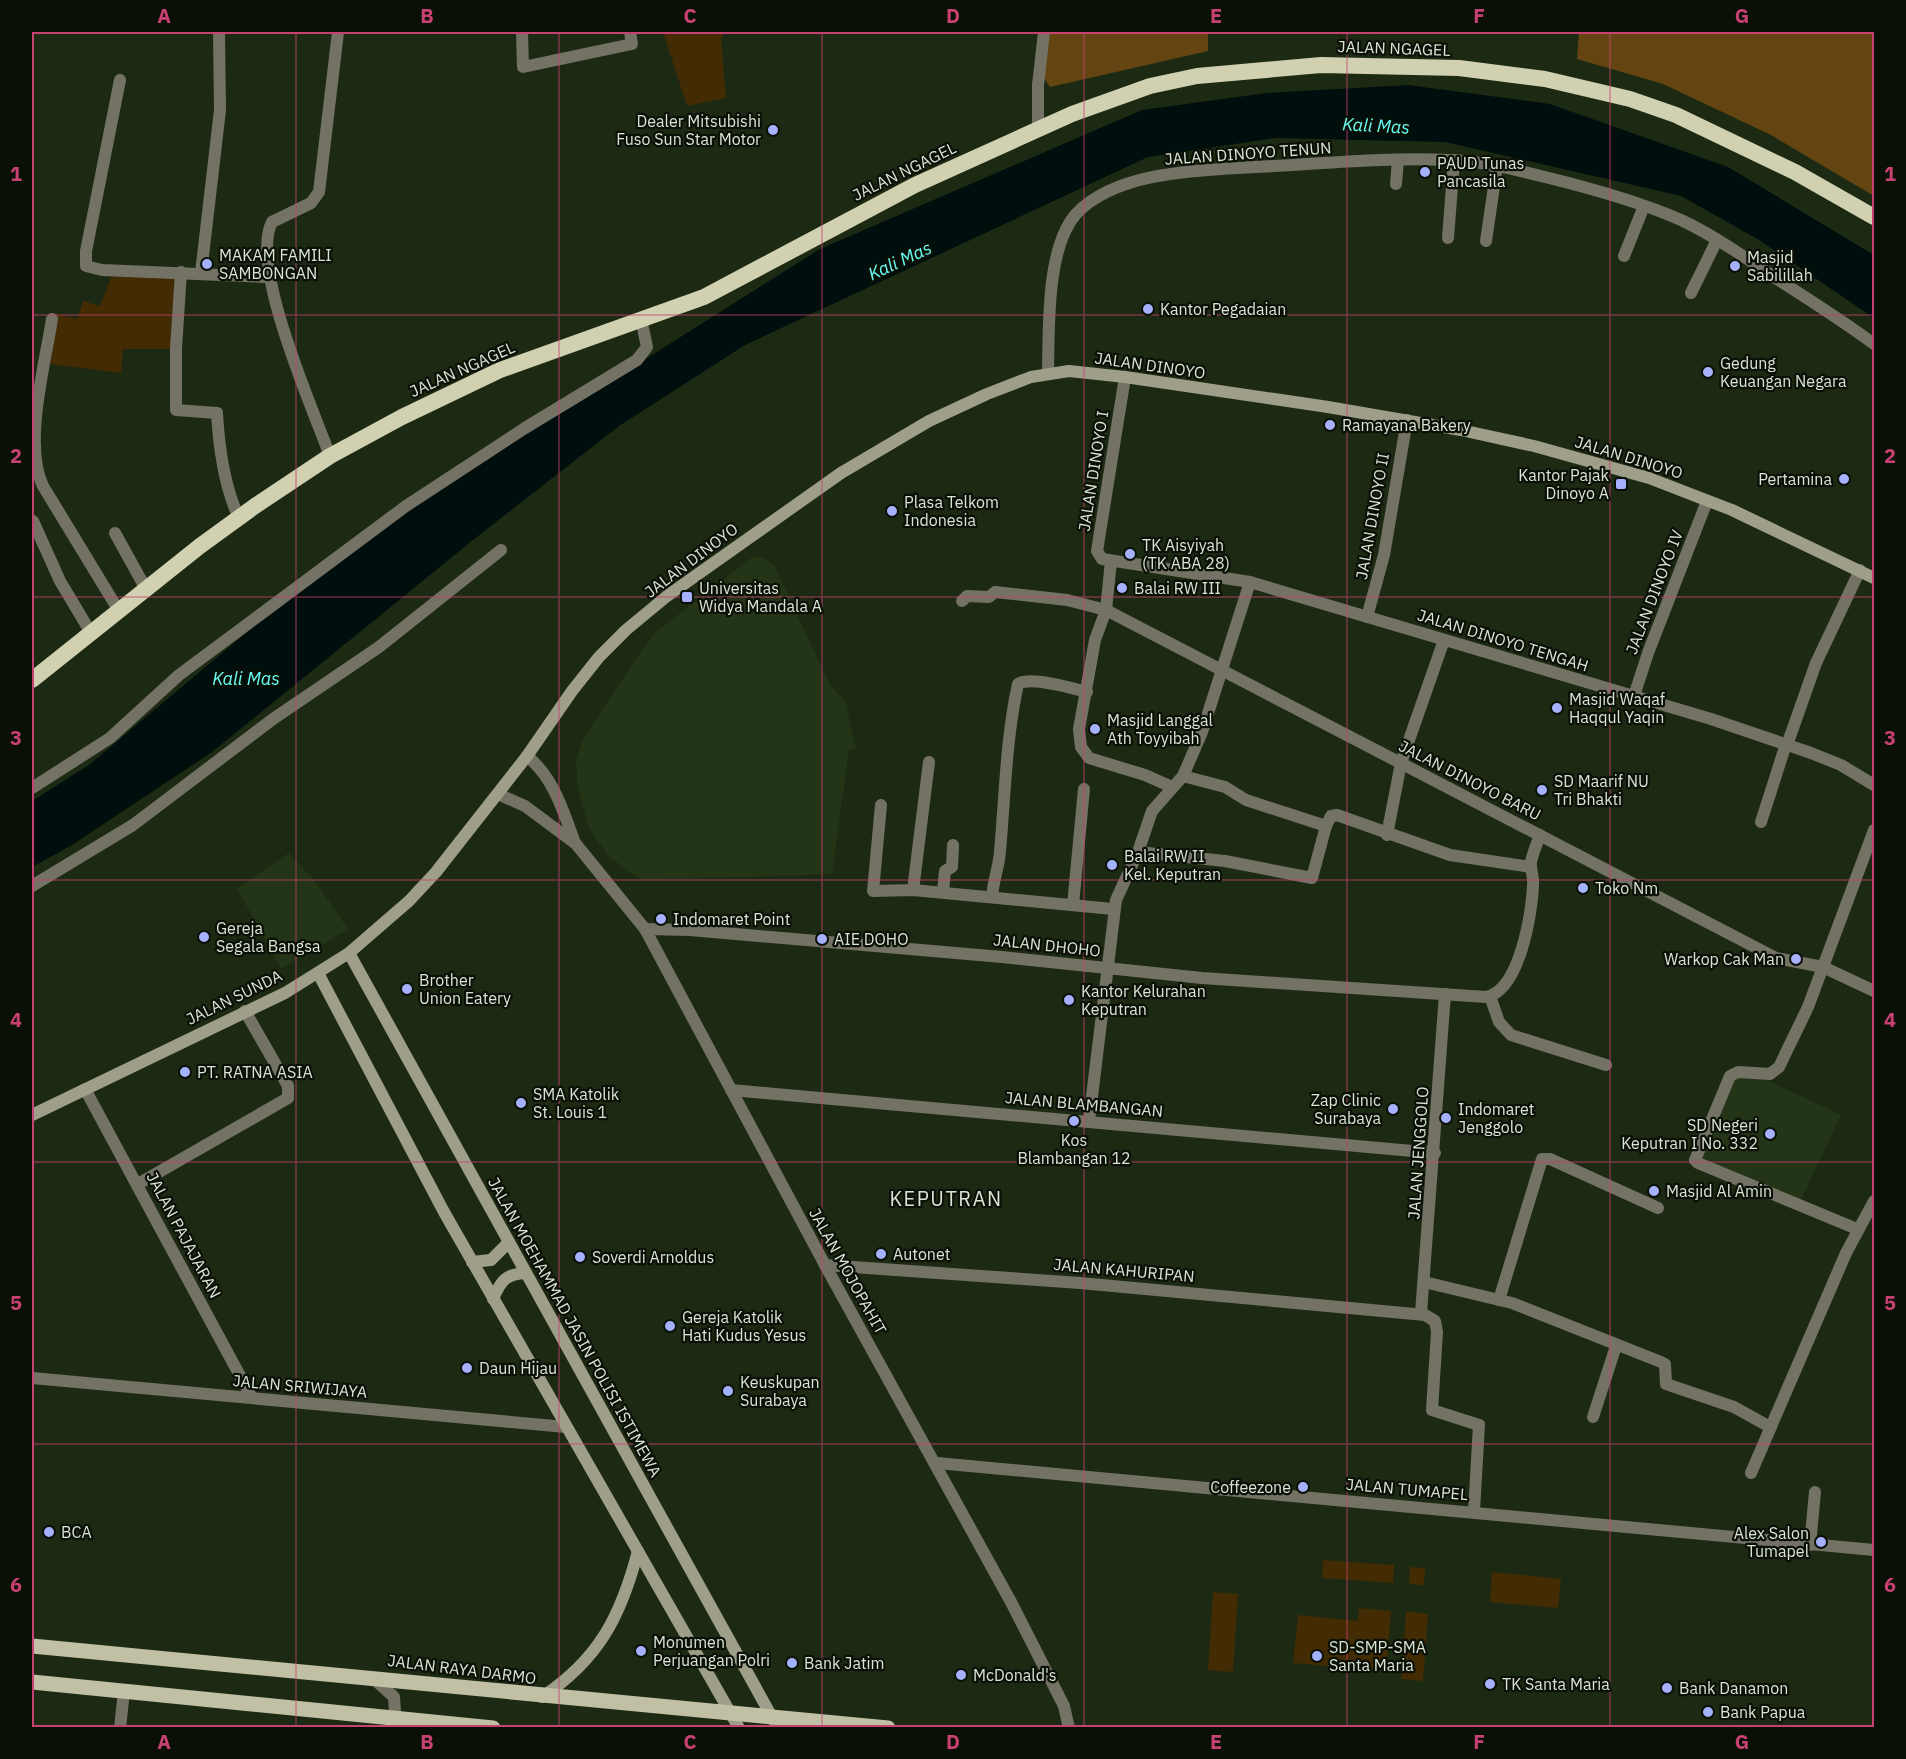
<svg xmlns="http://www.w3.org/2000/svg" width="1906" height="1759" viewBox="0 0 1906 1759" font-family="'IBM Plex Sans',sans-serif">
  <rect width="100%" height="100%" fill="#1d2a13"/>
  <g fill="#243417">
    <polygon points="759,556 774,565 830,685 845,701 856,748 849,750 832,874 641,880 608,856 589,828 578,790 576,761 582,741 633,663 656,632 751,558"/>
    <polygon points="289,853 315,881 348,929 281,969 237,888"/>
    <polygon points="1734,1075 1765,1079 1841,1115 1800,1202 1697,1159"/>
  </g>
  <g fill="#432b03">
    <polygon points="663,32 755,32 724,34 721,39 726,98 687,106"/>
    <polygon points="114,270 177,277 172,349 123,349 121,373 49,364 56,314 78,319 83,301 100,306"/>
    <polygon points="1323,1560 1394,1565 1393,1583 1322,1578"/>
    <polygon points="1410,1567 1425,1568 1424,1585 1409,1584"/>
    <polygon points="1492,1572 1561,1579 1558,1608 1490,1602"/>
    <polygon points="1213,1592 1238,1594 1233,1672 1208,1670"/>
    <polygon points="1359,1608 1391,1611 1386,1671 1293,1663 1298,1615 1358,1621"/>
    <polygon points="1406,1611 1428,1614 1423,1681 1401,1679"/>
  </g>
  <g fill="#644512">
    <polygon points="1050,32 1208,32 1208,51 1050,87 1043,77"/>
    <polygon points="1579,32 1874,32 1874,196 1771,135 1663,84 1577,59"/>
  </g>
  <polygon fill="#000e0d" points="1408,85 1550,104 1728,167 1874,255 1874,318 1759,240 1681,196 1445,142 1275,138 1148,157 745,345 619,426 473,540 212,752 72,845 32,867 32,801 89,765 271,612 371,536 538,424 622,374 820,249 1142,110 1267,93"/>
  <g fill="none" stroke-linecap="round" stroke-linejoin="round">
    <polyline stroke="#000e0d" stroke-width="4.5" points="32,1250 32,1269"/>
    <g stroke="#737265" stroke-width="12">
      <polyline points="522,32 523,67 632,44 630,32"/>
      <polyline points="120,80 86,251 86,266 102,270 269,277"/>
      <polyline points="1396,184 1398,160"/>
      <polyline points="1448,238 1454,160"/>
      <polyline points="1486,241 1497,166"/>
      <polyline points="1624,256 1644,206"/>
      <path d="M181,272L176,348V410L217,413C219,449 224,486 239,518"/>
      <polyline points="201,273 220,110 219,32"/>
      <polyline points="1691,293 1717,240"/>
      <path d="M52,319C45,365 23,444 43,486L119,611"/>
      <path d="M1048,373C1049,329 1046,248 1076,214C1116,171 1201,170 1255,167C1320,164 1385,157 1449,160C1482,161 1513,169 1545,177C1590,188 1638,201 1681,220C1715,236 1746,258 1777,279C1810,300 1843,321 1874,344"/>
      <polyline points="1125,377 1097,551 1102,559 1250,582 1711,719 1811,753 1841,765 1874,785"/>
      <path d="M330,456C313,409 249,266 272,222L311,203L319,192L338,32"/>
      <polyline points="33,521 60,581 91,633"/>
      <polyline points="115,533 146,589"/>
      <polyline points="1111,561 1106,610 1095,640 1079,729 1081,747 1089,758 1145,775 1172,787"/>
      <polyline points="962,601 967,596 989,597 995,592 1067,600 1106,610 1776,958 1823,967 1874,991"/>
      <polyline points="1367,617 1384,555 1407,420"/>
      <polyline points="1634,696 1648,653 1707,501"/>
      <polyline points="1787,745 1816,663 1860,570"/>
      <polyline points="1183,776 1225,787 1246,800 1326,826 1331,816 1337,815 1450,855 1531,867"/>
      <polyline points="32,788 110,738 179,675 406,506 525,428 637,360 647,347 641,319"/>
      <polyline points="881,805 873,891 913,890 1113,909"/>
      <polyline points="1761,822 1786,744"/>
      <polyline points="1387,835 1401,763 1444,640"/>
      <polyline points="1138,852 1225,861 1312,878 1326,826"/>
      <polyline points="32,886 133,825 273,719 379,647 501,550"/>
      <polyline points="913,890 929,762"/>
      <polyline points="943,892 945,871 952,867 953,845"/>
      <path d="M992,897C993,881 999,867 1000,851C1005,796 1006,738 1018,684C1030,676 1072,688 1087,692"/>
      <polyline points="1073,905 1084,789"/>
      <path d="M645,929L690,930L1002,957L1202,978L1486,997C1520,991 1532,912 1533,885C1534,877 1530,869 1531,862C1533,852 1537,844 1540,835"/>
      <polyline points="1490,996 1499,1022 1511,1035 1606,1065"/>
      <polyline points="731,1090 1435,1153"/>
      <polyline points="1089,1121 1116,900 1138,852 1152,811 1183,776 1202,732 1250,582"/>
      <polyline points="138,1184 288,1098 288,1086 245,1011"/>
      <polyline points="1857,1229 1698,1163 1695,1160 1730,1076 1738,1072 1770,1074 1779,1067 1808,1007 1874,830"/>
      <polyline points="825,1265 1080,1283 1425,1315 1435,1321 1437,1332 1432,1410 1479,1425 1474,1511"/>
      <polyline points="1424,1282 1512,1303 1661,1362 1665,1364 1666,1384 1734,1407 1770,1427"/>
      <polyline points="1499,1300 1542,1159 1550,1159 1658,1208"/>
      <polyline points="1421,1313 1445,994"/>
      <polyline points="1593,1417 1616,1346"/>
      <polyline points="937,1463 1874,1550"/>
      <polyline points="1751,1473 1846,1253 1874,1201"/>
      <polyline points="1810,1545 1815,1492"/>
    </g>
    <g stroke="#737265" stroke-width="12">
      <polyline points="1038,129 1038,85 1044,32"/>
      <path d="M527,756C554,778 563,811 575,843"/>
      <polyline points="498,794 525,806 576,844 645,929 825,1265 1011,1602 1064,1706 1069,1728"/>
      <polyline points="85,1089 252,1398"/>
      <polyline points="32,1378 566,1427"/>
      <polyline points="374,1679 394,1697 396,1728"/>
      <polyline points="120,1728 124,1691"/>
    </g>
    <g stroke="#9f9e89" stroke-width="12">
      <polyline points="349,953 778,1728"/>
      <polyline points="318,973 444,1212 739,1728"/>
      <polyline points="32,1115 285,993 349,953 409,901 436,872 527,756 572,691 599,657 626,630 667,596 841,473 929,421 987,394 1031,377 1069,371 1125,377 1328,407 1461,430 1534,446 1649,478 1732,510 1874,578"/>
      <polyline points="472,1262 491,1260 509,1242"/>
      <path d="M493,1299C501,1280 506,1274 526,1273"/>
      <path d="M542,1697C599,1659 621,1616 638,1551"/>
    </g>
    <g stroke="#c1c0a4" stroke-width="15">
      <polyline points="32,1646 888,1728"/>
      <polyline points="32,1682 493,1728"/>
    </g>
    <polyline stroke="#d1d0b0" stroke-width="16" points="32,680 200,546 255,506 330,456 402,417 500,370 704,297 915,185 1072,114 1150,86 1197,76 1321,65 1459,68 1545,79 1630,99 1676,115 1795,172 1874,217"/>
  </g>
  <path fill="none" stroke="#c74173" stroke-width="1.5" stroke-opacity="0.55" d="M296,32V1728M559,32V1728M822,32V1728M1084,32V1728M1347,32V1728M1610,32V1728M32,315H1874M32,597H1874M32,880H1874M32,1162H1874M32,1444H1874"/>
  <g fill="#a5b1fc" stroke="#0b1007" stroke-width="2">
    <circle cx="773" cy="130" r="6"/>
    <circle cx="1425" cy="172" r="6"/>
    <circle cx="207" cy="264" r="6"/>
    <circle cx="1735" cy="266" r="6"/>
    <circle cx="1148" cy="309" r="6"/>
    <circle cx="1708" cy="372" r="6"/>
    <circle cx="1330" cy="425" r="6"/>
    <circle cx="1844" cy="479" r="6"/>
    <rect x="1615" y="478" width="12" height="12" rx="3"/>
    <circle cx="892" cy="511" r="6"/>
    <circle cx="1130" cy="554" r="6"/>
    <circle cx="1122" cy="588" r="6"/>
    <rect x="681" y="591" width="12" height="12" rx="3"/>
    <circle cx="1557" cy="708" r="6"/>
    <circle cx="1095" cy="729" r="6"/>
    <circle cx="1542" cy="790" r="6"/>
    <circle cx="1112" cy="865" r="6"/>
    <circle cx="1583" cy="888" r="6"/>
    <circle cx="661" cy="919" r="6"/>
    <circle cx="204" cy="937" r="6"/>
    <circle cx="822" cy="939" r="6"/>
    <circle cx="1796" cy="959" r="6"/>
    <circle cx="407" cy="989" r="6"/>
    <circle cx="1069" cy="1000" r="6"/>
    <circle cx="185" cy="1072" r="6"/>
    <circle cx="521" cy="1103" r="6"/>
    <circle cx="1393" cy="1109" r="6"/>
    <circle cx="1446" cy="1118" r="6"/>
    <circle cx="1074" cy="1121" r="6"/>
    <circle cx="1770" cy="1134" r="6"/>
    <circle cx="1654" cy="1191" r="6"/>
    <circle cx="881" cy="1254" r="6"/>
    <circle cx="580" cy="1257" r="6"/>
    <circle cx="670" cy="1326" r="6"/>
    <circle cx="467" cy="1368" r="6"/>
    <circle cx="728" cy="1391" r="6"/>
    <circle cx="1303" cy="1487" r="6"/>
    <circle cx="49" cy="1532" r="6"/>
    <circle cx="1821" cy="1542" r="6"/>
    <circle cx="641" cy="1651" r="6"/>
    <circle cx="1317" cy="1656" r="6"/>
    <circle cx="792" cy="1663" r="6"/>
    <circle cx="961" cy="1675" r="6"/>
    <circle cx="1490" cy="1684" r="6"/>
    <circle cx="1667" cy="1688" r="6"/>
    <circle cx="1708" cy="1712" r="6"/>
  </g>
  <g text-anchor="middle" stroke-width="4.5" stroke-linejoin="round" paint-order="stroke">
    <g font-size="16" fill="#dae3d4" stroke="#0b1007">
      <text transform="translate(1394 48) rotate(2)" y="6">JALAN NGAGEL</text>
      <text transform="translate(1248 153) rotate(-4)" y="6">JALAN DINOYO TENUN</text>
      <text transform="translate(904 171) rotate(-26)" y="6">JALAN NGAGEL</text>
      <text transform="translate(1150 365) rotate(8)" y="6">JALAN DINOYO</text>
      <text transform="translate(462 369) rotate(-24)" y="6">JALAN NGAGEL</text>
      <text transform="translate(1629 457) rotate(17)" y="6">JALAN DINOYO</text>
      <text transform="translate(1093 471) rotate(-81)" y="6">JALAN DINOYO I</text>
      <text transform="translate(1372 516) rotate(-80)" y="6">JALAN DINOYO II</text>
      <text transform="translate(691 560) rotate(-37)" y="6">JALAN DINOYO</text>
      <text transform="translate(1654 592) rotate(-69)" y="6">JALAN DINOYO IV</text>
      <text transform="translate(1503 640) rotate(17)" y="6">JALAN DINOYO TENGAH</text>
      <text transform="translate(1470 780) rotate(27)" y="6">JALAN DINOYO BARU</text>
      <text transform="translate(1047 945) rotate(6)" y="6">JALAN DHOHO</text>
      <text transform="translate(234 997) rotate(-26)" y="6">JALAN SUNDA</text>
      <text transform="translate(1084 1104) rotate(5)" y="6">JALAN BLAMBANGAN</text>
      <text transform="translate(1418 1153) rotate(-86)" y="6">JALAN JENGGOLO</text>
      <text transform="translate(184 1235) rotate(62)" y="6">JALAN PAJAJARAN</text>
      <text transform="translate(1124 1270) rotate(5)" y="6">JALAN KAHURIPAN</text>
      <text transform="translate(848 1271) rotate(61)" y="6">JALAN MOJOPAHIT</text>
      <text transform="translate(575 1327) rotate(61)" y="6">JALAN MOEHAMMAD JASIN POLISI ISTIMEWA</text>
      <text transform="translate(300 1386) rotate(5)" y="6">JALAN SRIWIJAYA</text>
      <text transform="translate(1407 1489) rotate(5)" y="6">JALAN TUMAPEL</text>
      <text transform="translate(462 1669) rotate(7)" y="6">JALAN RAYA DARMO</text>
    </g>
    <g font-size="16" fill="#dae3d4" stroke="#0b1007" text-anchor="start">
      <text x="761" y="127" text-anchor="end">Dealer Mitsubishi<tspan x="761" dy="18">Fuso Sun Star Motor</tspan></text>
      <text x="1437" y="169">PAUD Tunas<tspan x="1437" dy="18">Pancasila</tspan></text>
      <text x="219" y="261">MAKAM FAMILI<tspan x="219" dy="18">SAMBONGAN</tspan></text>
      <text x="1747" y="263">Masjid<tspan x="1747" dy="18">Sabilillah</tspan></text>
      <text x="1160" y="315">Kantor Pegadaian</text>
      <text x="1720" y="369">Gedung<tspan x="1720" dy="18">Keuangan Negara</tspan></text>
      <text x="1342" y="431">Ramayana Bakery</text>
      <text x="1609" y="481" text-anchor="end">Kantor Pajak<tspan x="1609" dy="18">Dinoyo A</tspan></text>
      <text x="1832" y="485" text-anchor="end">Pertamina</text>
      <text x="904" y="508">Plasa Telkom<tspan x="904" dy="18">Indonesia</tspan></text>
      <text x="1142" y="551">TK Aisyiyah<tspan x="1142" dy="18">(TK ABA 28)</tspan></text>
      <text x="699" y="594">Universitas<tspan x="699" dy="18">Widya Mandala A</tspan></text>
      <text x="1134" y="594">Balai RW III</text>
      <text x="1569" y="705">Masjid Waqaf<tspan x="1569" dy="18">Haqqul Yaqin</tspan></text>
      <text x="1107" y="726">Masjid Langgal<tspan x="1107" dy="18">Ath Toyyibah</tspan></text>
      <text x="1554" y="787">SD Maarif NU<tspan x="1554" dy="18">Tri Bhakti</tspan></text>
      <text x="1124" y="862">Balai RW II<tspan x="1124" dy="18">Kel. Keputran</tspan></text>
      <text x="1595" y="894">Toko Nm</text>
      <text x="673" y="925">Indomaret Point</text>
      <text x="216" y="934">Gereja<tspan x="216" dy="18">Segala Bangsa</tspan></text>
      <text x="834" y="945">AIE DOHO</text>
      <text x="1784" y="965" text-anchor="end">Warkop Cak Man</text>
      <text x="419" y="986">Brother<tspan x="419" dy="18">Union Eatery</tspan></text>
      <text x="1081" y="997">Kantor Kelurahan<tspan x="1081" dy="18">Keputran</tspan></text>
      <text x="197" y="1078">PT. RATNA ASIA</text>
      <text x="533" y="1100">SMA Katolik<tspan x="533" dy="18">St. Louis 1</tspan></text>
      <text x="1381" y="1106" text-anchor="end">Zap Clinic<tspan x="1381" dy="18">Surabaya</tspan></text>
      <text x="1458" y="1115">Indomaret<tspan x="1458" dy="18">Jenggolo</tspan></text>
      <text x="1758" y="1131" text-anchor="end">SD Negeri<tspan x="1758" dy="18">Keputran I No. 332</tspan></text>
      <text x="1074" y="1146" text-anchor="middle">Kos<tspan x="1074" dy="18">Blambangan 12</tspan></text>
      <text x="1666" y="1197">Masjid Al Amin</text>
      <text x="893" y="1260">Autonet</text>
      <text x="592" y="1263">Soverdi Arnoldus</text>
      <text x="682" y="1323">Gereja Katolik<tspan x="682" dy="18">Hati Kudus Yesus</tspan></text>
      <text x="479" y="1374">Daun Hijau</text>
      <text x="740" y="1388">Keuskupan<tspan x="740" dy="18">Surabaya</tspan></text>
      <text x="1291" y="1493" text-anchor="end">Coffeezone</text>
      <text x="61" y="1538">BCA</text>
      <text x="1809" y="1539" text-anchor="end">Alex Salon<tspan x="1809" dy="18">Tumapel</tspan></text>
      <text x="653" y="1648">Monumen<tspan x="653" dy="18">Perjuangan Polri</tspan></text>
      <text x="1329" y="1653">SD-SMP-SMA<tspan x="1329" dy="18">Santa Maria</tspan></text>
      <text x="804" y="1669">Bank Jatim</text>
      <text x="973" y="1681">McDonald's</text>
      <text x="1502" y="1690">TK Santa Maria</text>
      <text x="1679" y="1694">Bank Danamon</text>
      <text x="1720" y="1718">Bank Papua</text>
    </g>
    <g font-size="18" font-style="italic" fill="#66fcf4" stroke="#0b1007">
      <text transform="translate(1376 126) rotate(3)" y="6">Kali Mas</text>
      <text transform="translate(900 261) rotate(-25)" y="6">Kali Mas</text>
      <text x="246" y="685">Kali Mas</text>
    </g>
    <g font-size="20" letter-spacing="1.5" fill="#dae3d4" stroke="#0b1007">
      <text x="946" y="1206">KEPUTRAN</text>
    </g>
  </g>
  <rect width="1906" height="1759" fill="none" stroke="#0b1007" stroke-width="66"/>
  <rect x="33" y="33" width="1840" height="1693" fill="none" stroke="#c74173" stroke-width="2"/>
  <g font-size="20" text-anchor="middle" font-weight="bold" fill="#c74173">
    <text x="164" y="23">A</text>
    <text x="427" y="23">B</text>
    <text x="690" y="23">C</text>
    <text x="953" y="23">D</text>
    <text x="1216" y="23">E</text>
    <text x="1479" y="23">F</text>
    <text x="1742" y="23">G</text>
    <text x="16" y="181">1</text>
    <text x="1890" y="181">1</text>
    <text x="16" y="463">2</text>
    <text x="1890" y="463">2</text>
    <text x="16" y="745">3</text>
    <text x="1890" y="745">3</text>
    <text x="16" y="1027">4</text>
    <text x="1890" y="1027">4</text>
    <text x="16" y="1310">5</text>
    <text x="1890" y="1310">5</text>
    <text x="16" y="1592">6</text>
    <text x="1890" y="1592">6</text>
    <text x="164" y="1749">A</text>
    <text x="427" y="1749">B</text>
    <text x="690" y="1749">C</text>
    <text x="953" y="1749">D</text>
    <text x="1216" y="1749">E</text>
    <text x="1479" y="1749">F</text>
    <text x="1742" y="1749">G</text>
  </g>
</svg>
